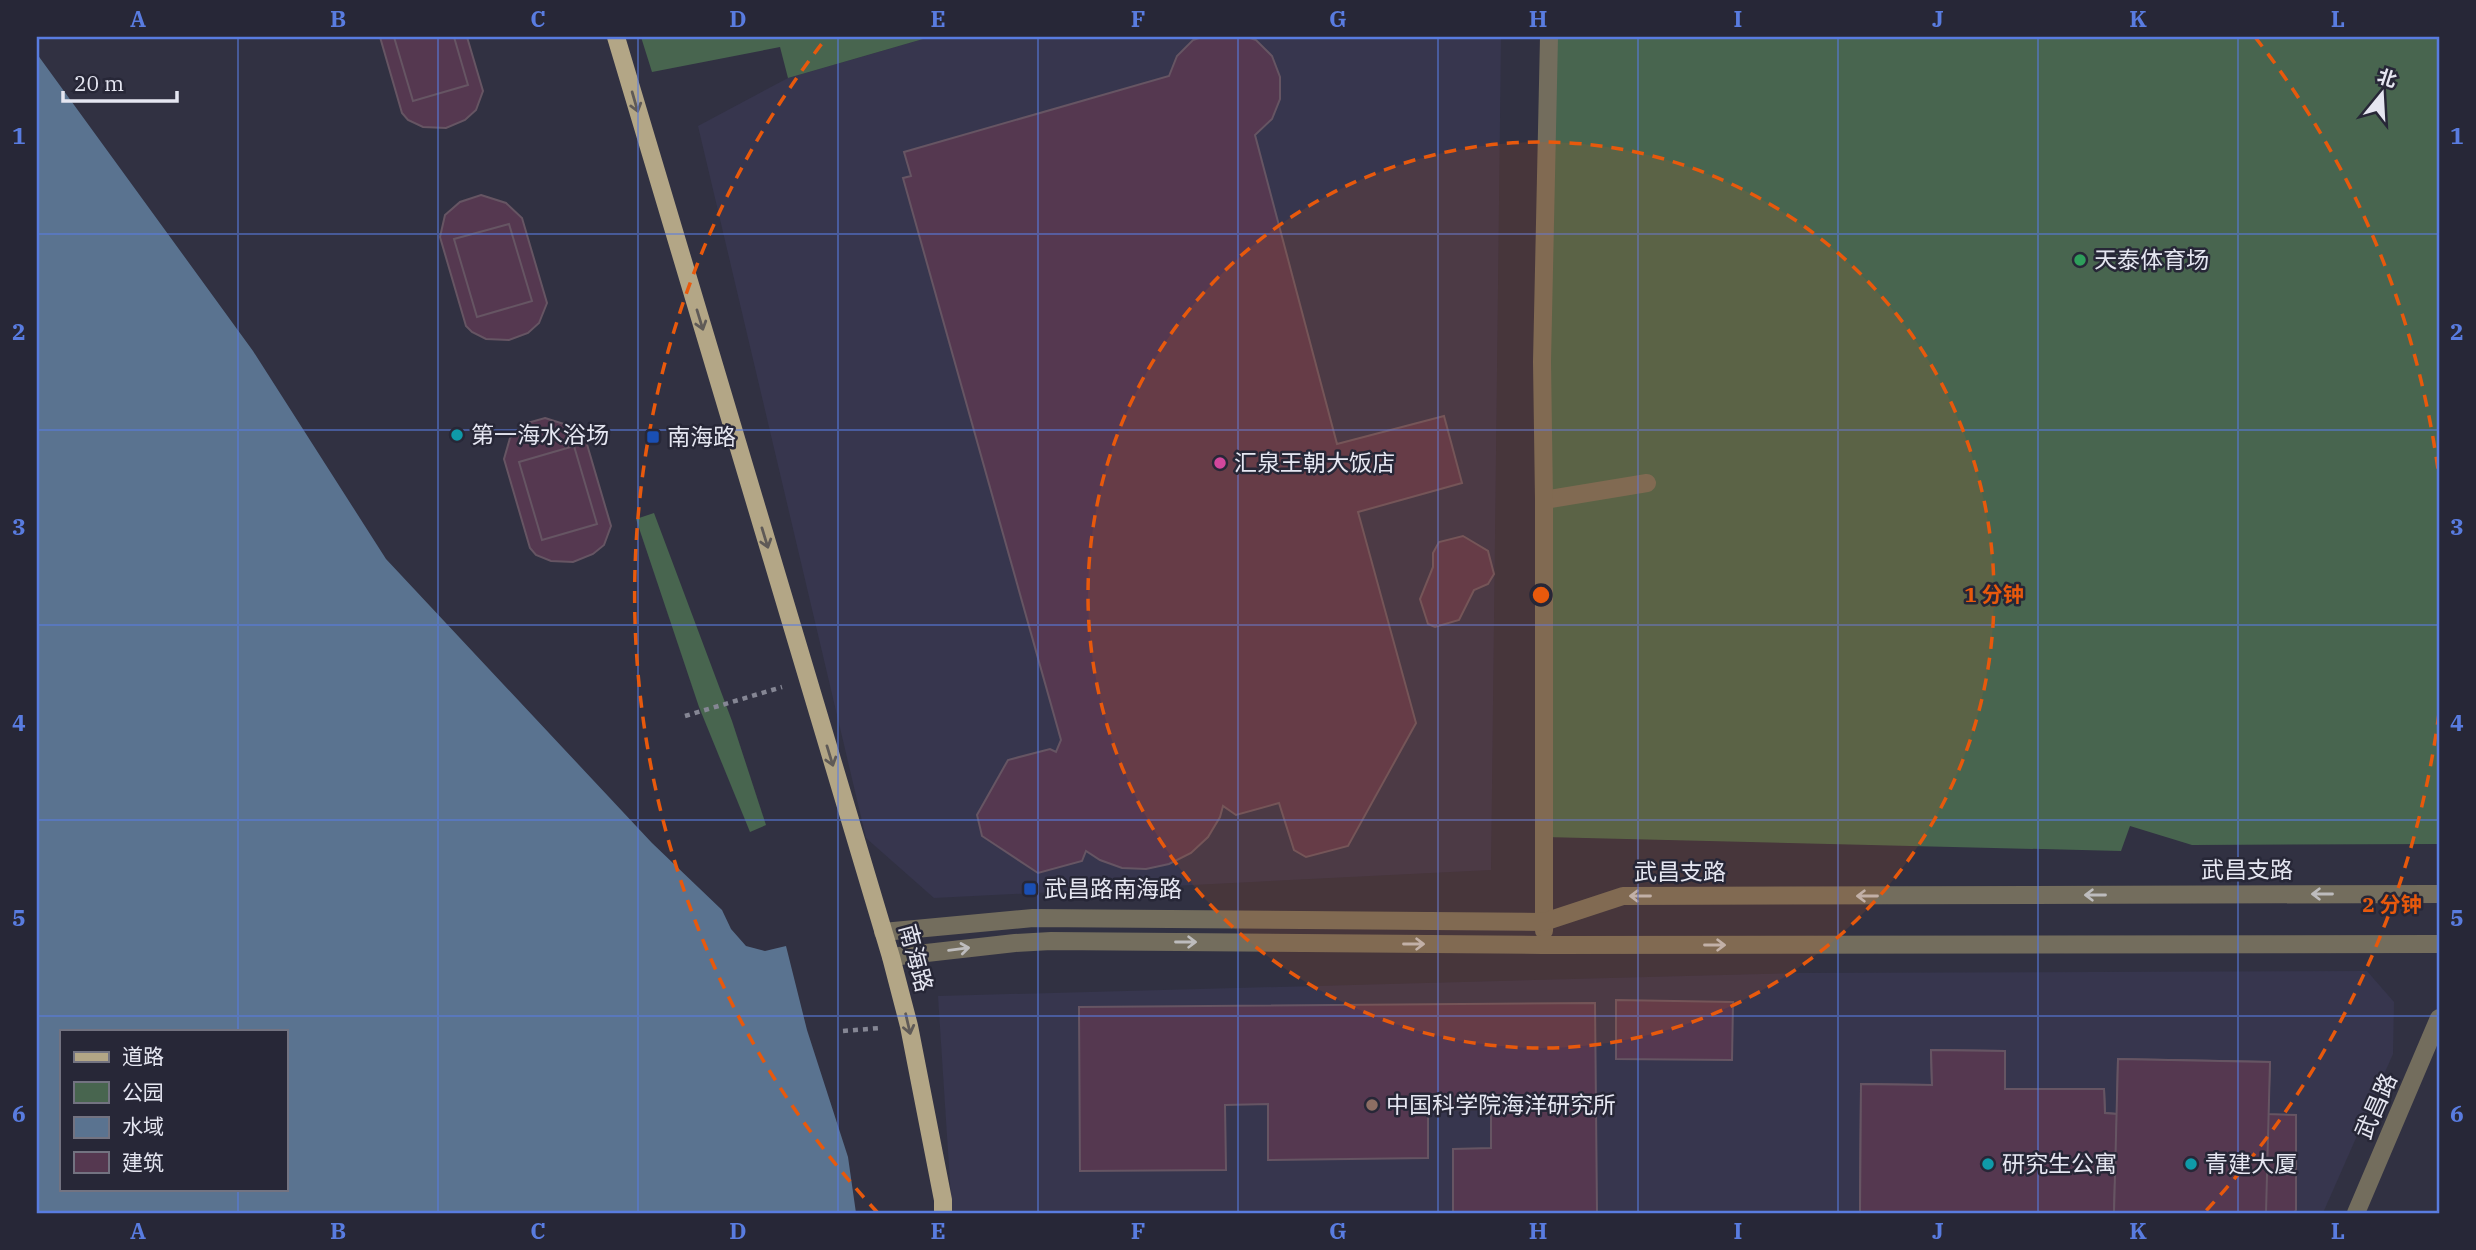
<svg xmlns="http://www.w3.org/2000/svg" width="2476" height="1250" viewBox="0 0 2476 1250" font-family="'IBM Plex Serif','Noto Sans SC',serif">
  <rect width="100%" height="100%" fill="#313142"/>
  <g fill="#37364e">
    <polygon points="930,37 1501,37 1491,870 934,898 866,838 698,126 788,78"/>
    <polygon points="2367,971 2394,1002 2393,1054 2323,1213 952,1213 938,996 1799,973"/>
  </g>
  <g fill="#48654f">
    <polygon points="641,37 930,37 788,78 780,47 652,72"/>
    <polygon points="1549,37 2439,37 2439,844 2192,845 2130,826 2121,851 1544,837"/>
    <polygon points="654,513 732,721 766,825 750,832 699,707 636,519"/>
  </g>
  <path fill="#5a7390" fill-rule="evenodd" d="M37,54L253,351L386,559L652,843L722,910L731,929L746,946L765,951L786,946L807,1030L848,1157L856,1213H37ZM61,1031H285V1189H61Z"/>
  <g fill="#553850" stroke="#665563" stroke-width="2">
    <polygon points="380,37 467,37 483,91 476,110 465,120 446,128 423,127 408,120 402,113"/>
    <polygon points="394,37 454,37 468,85 413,101"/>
    <polygon points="1202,37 1247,37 1256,40 1272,56 1280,77 1280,99 1272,119 1255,135 1337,444 1444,416 1462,483 1358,512 1416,723 1348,846 1306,857 1294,850 1279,803 1236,815 1223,806 1220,817 1208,837 1191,853 1169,864 1146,869 1122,868 1100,860 1086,851 1082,861 1038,873 982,836 977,815 1008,760 1050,749 1056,752 1061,740 903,178 911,176 904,152 1169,76 1177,56 1193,40"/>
    <polygon points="481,195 506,203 522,218 547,303 539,323 528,333 509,340 486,339 472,332 466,326 440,237 445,215 460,202"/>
    <polygon points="509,224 532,301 477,317 454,239"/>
    <polygon points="545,418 570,426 586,441 611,526 604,545 593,554 573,562 551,561 536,555 530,548 504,459 510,438 524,424"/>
    <polygon points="574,446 597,524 542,540 519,462"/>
    <polygon points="1463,536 1488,551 1494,574 1488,584 1474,590 1459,620 1435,627 1428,624 1420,599 1433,567 1433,553 1439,542"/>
    <polygon points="1616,1000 1733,1002 1732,1060 1616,1059"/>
    <polygon points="1595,1003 1597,1213 1453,1213 1453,1149 1491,1148 1491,1109 1428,1110 1428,1158 1268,1160 1268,1104 1225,1105 1226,1170 1080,1171 1079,1007"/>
    <polygon points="1931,1050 2005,1051 2005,1089 2104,1089 2105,1113 2117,1114 2118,1059 2270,1062 2268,1114 2296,1115 2296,1210 2294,1213 1860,1213 1861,1084 1932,1085"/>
    <polygon points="1931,1050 2005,1051 2005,1089 2104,1089 2105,1113 2117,1114 2114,1213 1860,1213 1861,1084 1932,1085"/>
    <polygon points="2118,1059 2270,1062 2266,1213 2114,1213"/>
  </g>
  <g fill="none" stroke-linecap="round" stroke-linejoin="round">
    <g stroke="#858694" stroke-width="4.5" stroke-dasharray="5 5" stroke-linecap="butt">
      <polyline points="685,716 782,687"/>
      <polyline points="843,1031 880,1028"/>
    </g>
    <g stroke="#736d5d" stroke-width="18">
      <polyline points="1544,500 1647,483"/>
      <polyline points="1544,931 1544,500 1542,362 1549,37"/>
      <polyline points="883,932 1033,918 1544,922 1623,896 2439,894"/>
      <polyline points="891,957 1015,943 1051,941 1543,945 2439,944"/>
      <polyline points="2356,1213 2439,1018"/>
    </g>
    <polyline stroke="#b3a686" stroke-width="18" points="616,37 891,957 909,1026 943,1200 943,1213"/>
  </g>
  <defs><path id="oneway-shaft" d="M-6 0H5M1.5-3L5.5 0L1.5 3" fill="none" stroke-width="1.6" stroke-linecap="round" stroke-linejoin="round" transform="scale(1.75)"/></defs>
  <g stroke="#5f5a57">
    <use href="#oneway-shaft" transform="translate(635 102) rotate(74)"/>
    <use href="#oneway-shaft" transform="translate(700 320) rotate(73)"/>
    <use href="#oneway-shaft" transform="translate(765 538) rotate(73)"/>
    <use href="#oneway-shaft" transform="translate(830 756) rotate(73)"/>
    <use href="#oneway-shaft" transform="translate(908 1024) rotate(77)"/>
  </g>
  <g stroke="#bdbcbd">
    <use href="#oneway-shaft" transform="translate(2322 894) rotate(180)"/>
    <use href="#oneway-shaft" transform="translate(2095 895) rotate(180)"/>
    <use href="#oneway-shaft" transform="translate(1640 896) rotate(180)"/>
    <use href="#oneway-shaft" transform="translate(1867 896) rotate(180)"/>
    <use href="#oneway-shaft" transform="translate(1186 942)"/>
    <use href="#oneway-shaft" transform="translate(1414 944)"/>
    <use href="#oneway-shaft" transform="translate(1715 945)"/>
    <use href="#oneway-shaft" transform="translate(959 949) rotate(-7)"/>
  </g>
  <path fill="none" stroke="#597ce0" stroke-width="2" stroke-opacity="0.55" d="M238,37V1031M438,37V1213M638,37V1213M838,37V1213M1038,37V1213M1238,37V1213M1438,37V1213M1638,37V1213M1838,37V1213M2038,37V1213M2238,37V1213M37,234H2439M37,430H2439M37,625H2439M37,820H2439M37,1016H2439M238,1189V1213"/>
  <circle cx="1541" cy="595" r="453" fill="#e8590c" fill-opacity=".12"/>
  <g fill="none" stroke="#e8590c" stroke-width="3.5" stroke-dasharray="12 9">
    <circle cx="1541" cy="595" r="453"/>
    <path d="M2439 713A906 906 0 0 1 2204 1213M878 1213A906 906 0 0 1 827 37M2255 37A906 906 0 0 1 2439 477"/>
  </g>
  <circle fill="#2e9e5b" stroke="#272737" stroke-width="2.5" cx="2080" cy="260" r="7"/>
  <g fill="#0f9aa8" stroke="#272737" stroke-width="2.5">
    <circle cx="457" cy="435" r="7"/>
    <circle cx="1988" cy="1164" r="7"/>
    <circle cx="2191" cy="1164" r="7"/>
  </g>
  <g fill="#1a4fb4" stroke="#272737" stroke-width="2.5">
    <rect x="646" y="430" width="14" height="14" rx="3.5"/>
    <rect x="1023" y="882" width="14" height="14" rx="3.5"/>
  </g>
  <circle fill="#d1479c" stroke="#272737" stroke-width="2.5" cx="1220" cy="463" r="7"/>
  <circle fill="#8d6e63" stroke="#272737" stroke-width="2.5" cx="1372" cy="1105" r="7"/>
  <g text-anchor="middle" stroke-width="5" stroke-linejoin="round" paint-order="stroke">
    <g font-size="23" fill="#e5e6f1" stroke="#272737" text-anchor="start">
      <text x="2094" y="268">天泰体育场</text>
      <text x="471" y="443">第一海水浴场</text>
      <text x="667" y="445">南海路</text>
      <text x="1234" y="471">汇泉王朝大饭店</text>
      <text x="1044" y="897">武昌路南海路</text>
      <text x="1386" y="1113">中国科学院海洋研究所</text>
      <text x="2002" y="1172">研究生公寓</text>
      <text x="2205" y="1172">青建大厦</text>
    </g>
    <g font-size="23" fill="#e5e6f1" stroke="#272737">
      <text x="2247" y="878">武昌支路</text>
      <text x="1680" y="880">武昌支路</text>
      <text transform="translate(916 958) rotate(75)" y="8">南海路</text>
      <text transform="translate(2376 1106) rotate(-66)" y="8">武昌路</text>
    </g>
  </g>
  <circle cx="1541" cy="595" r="10" fill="#e8590c" stroke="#272737" stroke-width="3.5"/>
  <g font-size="21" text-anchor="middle" font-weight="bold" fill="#e8590c" stroke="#272737" stroke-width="5" stroke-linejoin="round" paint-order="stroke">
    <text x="1994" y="602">1 分钟</text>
    <text x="2392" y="912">2 分钟</text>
  </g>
  <rect width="2476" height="1250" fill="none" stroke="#272737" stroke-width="77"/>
  <rect x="60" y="1030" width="228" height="161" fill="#272737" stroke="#737381" stroke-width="2"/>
  <rect x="74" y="1052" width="35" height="10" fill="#b3a686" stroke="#737381" stroke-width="2"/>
  <text x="122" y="1064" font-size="21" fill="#e5e6f1">道路</text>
  <rect x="74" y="1082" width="35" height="21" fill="#48654f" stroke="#737381" stroke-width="2"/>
  <text x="122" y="1100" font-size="21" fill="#e5e6f1">公园</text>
  <rect x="74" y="1117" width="35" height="21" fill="#5a7390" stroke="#737381" stroke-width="2"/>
  <text x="122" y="1134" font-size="21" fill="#e5e6f1">水域</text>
  <rect x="74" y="1152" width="35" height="21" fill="#553850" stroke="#737381" stroke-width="2"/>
  <text x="122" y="1170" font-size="21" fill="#e5e6f1">建筑</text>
  <g transform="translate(2382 94) rotate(18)" stroke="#272737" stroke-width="5" paint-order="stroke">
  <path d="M0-5L12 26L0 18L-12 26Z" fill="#e5e6f1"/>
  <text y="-10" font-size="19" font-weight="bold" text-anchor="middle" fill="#e5e6f1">北</text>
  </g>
  <path d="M63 91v10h114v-10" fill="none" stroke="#e5e6f1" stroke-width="3.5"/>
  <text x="74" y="91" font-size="21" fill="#e5e6f1" stroke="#272737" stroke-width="5" paint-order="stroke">20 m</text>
  <rect x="38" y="38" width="2400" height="1174" fill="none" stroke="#597ce0" stroke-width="2.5"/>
  <g font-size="23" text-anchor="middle" font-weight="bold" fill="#597ce0">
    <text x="138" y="27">A</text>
    <text x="338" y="27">B</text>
    <text x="538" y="27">C</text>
    <text x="738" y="27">D</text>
    <text x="938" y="27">E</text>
    <text x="1138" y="27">F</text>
    <text x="1338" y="27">G</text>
    <text x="1538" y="27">H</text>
    <text x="1738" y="27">I</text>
    <text x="1938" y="27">J</text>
    <text x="2138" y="27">K</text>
    <text x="2338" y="27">L</text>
    <text x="19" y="144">1</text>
    <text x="2457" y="144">1</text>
    <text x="19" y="340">2</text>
    <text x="2457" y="340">2</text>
    <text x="19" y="535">3</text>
    <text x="2457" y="535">3</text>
    <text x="19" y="731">4</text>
    <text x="2457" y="731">4</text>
    <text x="19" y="926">5</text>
    <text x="2457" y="926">5</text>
    <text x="19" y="1122">6</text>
    <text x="2457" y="1122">6</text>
    <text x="138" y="1239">A</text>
    <text x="338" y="1239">B</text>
    <text x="538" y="1239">C</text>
    <text x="738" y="1239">D</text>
    <text x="938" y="1239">E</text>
    <text x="1138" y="1239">F</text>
    <text x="1338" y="1239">G</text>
    <text x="1538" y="1239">H</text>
    <text x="1738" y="1239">I</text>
    <text x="1938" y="1239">J</text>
    <text x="2138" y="1239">K</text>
    <text x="2338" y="1239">L</text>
  </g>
</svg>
